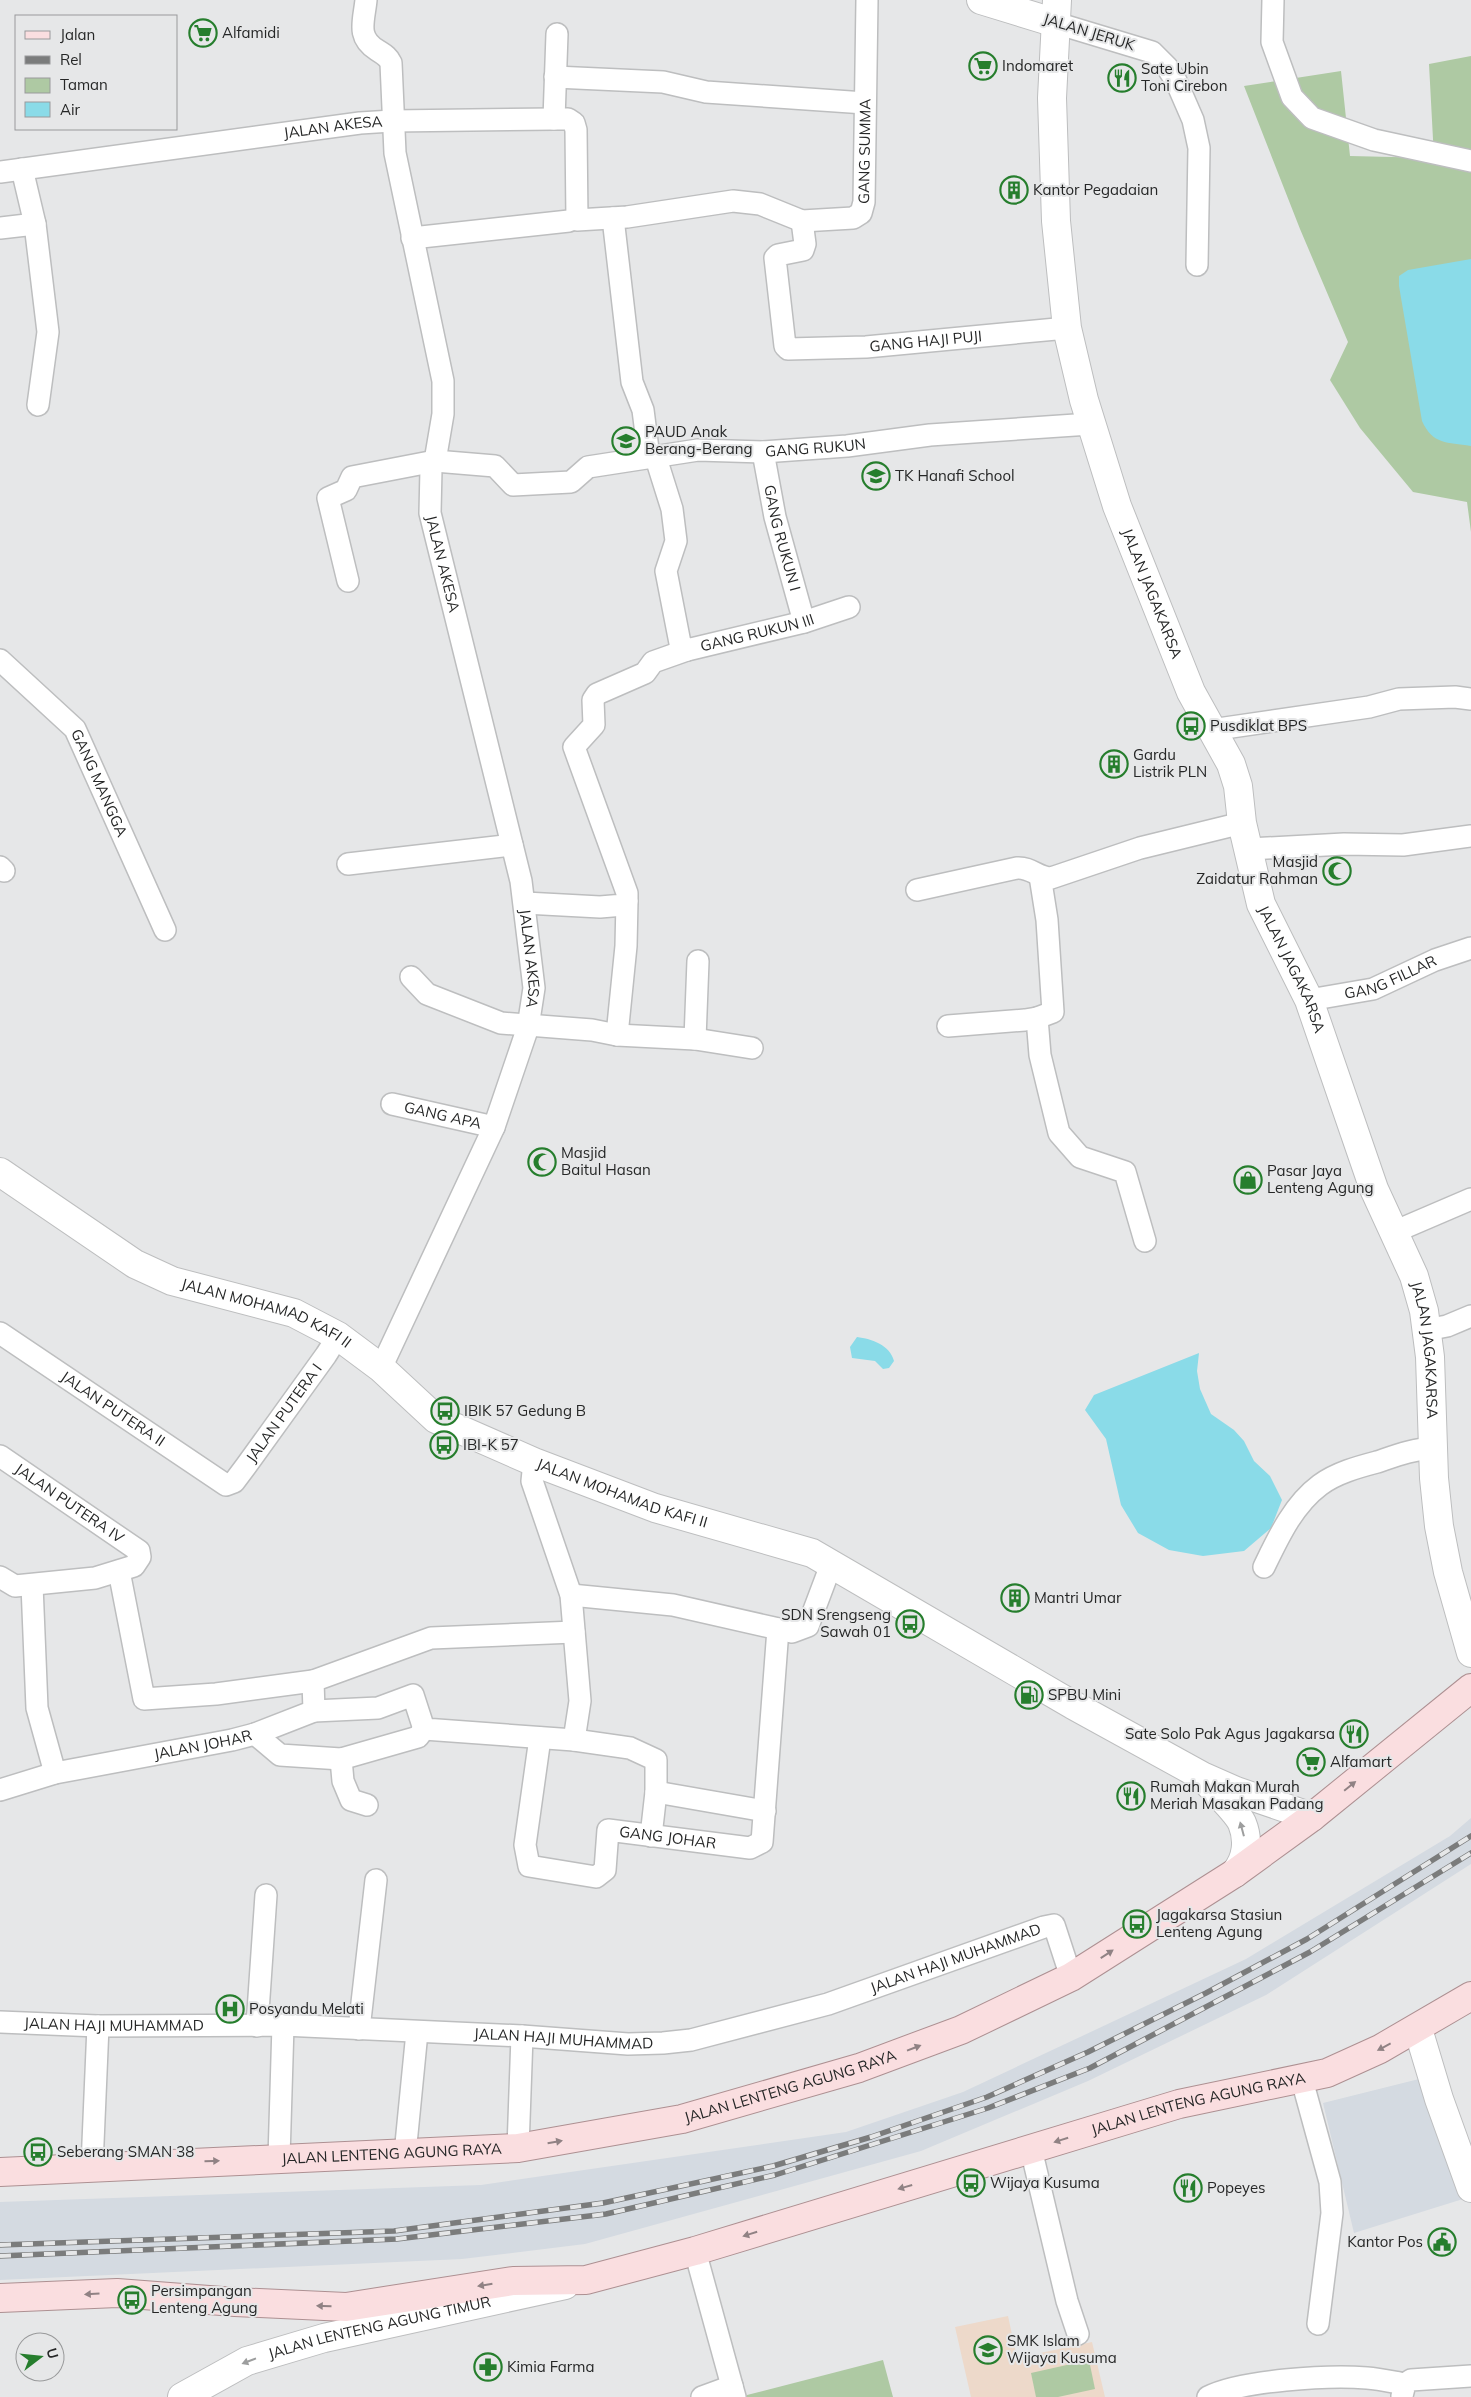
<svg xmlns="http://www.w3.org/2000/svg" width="1471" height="2397" viewBox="0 0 1471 2397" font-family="Mulish,sans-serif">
  <rect width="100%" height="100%" fill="#e6e7e8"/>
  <g fill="#d4dae1">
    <polygon points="1471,1818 1471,1864 1266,1995 1088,2081 921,2151 585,2244 462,2259 0,2280 0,2202 481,2185 846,2132 963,2092 1246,1959 1450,1836"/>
    <polygon points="1423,2078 1463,2199 1354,2233 1323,2103"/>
  </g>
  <polygon fill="#edd9ca" points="1008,2316 1017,2358 1092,2342 1105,2397 971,2397 955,2327"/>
  <g fill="#aec9a3">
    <polygon points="1471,56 1471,532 1467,502 1413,492 1360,428 1330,380 1348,342 1300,229 1244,86 1341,71 1350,156 1434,158 1429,64"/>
    <polygon points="883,2360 893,2397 747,2397 747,2395"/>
    <polygon points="1089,2360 1095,2389 1058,2397 1036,2397 1031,2373"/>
  </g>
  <g fill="#8adbe8">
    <path d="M1471,259V446C1447,442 1433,445 1422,421L1399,286V276L1408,270Z"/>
    <path d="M857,1337C872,1339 890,1345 894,1361L889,1368L883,1369L875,1361L852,1358L850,1347Z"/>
    <polygon points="1199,1353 1197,1371 1200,1389 1211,1414 1234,1430 1244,1441 1254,1461 1270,1476 1282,1500 1271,1528 1244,1551 1203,1556 1169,1550 1138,1533 1121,1505 1106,1439 1085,1410 1094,1395"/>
  </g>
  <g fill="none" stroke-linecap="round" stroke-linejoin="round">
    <g stroke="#bdbebf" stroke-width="24">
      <g id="minor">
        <path id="s1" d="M366,0C364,21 356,37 377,50C383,54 388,56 391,63L395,153L443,381V414L435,461L431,469L430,513L521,881L534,988L528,1027L494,1127L381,1368"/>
        <polyline points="1273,0 1272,42 1292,97 1312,118 1374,140 1471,161"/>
        <polyline points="1056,23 1152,52 1167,67 1176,81 1193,120 1199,148 1197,265"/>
        <path id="s2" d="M557,34L554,119H568L574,123L576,130L577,220L627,217L733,201L760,204L802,221L853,218L861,213L864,202L867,0"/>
        <polyline points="555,77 663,82 706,92 865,103"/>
        <polyline points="22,169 35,224 48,332 38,405"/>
        <path id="s3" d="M0,172L360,123L392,121L554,119"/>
        <polyline points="613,218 632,382 643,410 649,457"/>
        <path id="s4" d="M802,221L805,244L803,250L778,255L775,258L785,346L788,349L866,347L1067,328"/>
        <polyline points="0,228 35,224"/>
        <polyline points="412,238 569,221"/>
        <path id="s5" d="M763,452L775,517L804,622"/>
        <path id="s6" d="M655,455L672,509L676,541L666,571L680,643L687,650L804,622L849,607"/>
        <path id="s7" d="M348,581L328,498L346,490L352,477L435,461L495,466L513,485L571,482L588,467L698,450L763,452L847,446L930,435L1090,424"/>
        <path id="s8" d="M0,660L75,729L165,930"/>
        <polyline points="1211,730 1369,707 1399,699 1455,697 1471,699"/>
        <polyline points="1249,849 1344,844 1403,845 1471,836"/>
        <polyline points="348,864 512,845"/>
        <polyline points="0,867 4,871"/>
        <polyline points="1040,876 1047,920 1053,1012 1037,1018 1040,1055 1059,1133 1080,1157 1125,1172 1145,1241"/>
        <path d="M917,890L1017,868C1031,867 1038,878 1051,878L1140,848L1242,823"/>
        <polyline points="525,903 600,907 624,905 627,901 627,893 574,747 594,725 593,700 597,694 645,673 653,662 687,650"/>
        <polyline points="411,977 427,994 501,1023 592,1030 617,1035 695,1039 752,1048"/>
        <path id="s9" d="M1309,1000L1373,989L1435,960L1471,948"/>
        <polyline points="948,1026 1025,1020 1037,1018"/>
        <polyline points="617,1035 626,946 627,901"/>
        <polyline points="695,1039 698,961"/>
        <path id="s10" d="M392,1104L494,1127"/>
        <polyline points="1394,1232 1471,1199"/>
        <polyline points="1426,1330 1447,1326 1471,1316"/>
        <path id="s11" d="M0,1333L226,1485L234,1482L246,1466L326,1355L338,1336"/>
        <path id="s12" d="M0,1456L139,1551L140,1557L134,1566L95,1578L15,1586L0,1577"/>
        <polyline points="534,1462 532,1481 571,1595 580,1701 574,1740"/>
        <path d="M1264,1567C1278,1538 1293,1505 1320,1485C1336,1473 1358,1467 1377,1462C1395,1456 1413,1449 1433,1448"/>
        <polyline points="119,1571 144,1699 216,1694 313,1681"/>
        <polyline points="32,1585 37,1708 55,1773"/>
        <polyline points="571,1595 673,1605 792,1632 808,1626 831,1565"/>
        <polyline points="314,1711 378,1708 413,1695 424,1729 574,1740 630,1748 656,1760 656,1792 651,1836"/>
        <polyline points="255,1734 280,1755 341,1759 418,1737 424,1729"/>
        <path id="s13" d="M540,1738L525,1845L529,1866L596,1877L605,1870L608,1830L750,1848L762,1842L778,1629"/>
        <polyline points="341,1759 343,1781 351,1800 367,1805"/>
        <path id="s14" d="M0,1790L55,1773L232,1740L255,1734L314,1711L313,1681L431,1638L574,1632"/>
        <polyline points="656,1792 765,1811"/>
        <path id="s15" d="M0,2022L98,2026L283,2025L522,2036L628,2044L663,2043L691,2040L828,2004L1044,1927L1054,1925L1071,1977"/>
        <polyline points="257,2026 266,1895"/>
        <polyline points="359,2029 376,1880"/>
        <polyline points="1302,2080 1330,2182 1332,2213 1318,2324"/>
        <polyline points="518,2148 522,2036"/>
        <polyline points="1031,2149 1067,2301 1078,2334"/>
        <polyline points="405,2154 417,2032"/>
        <polyline points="279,2158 283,2025"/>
        <polyline points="92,2166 98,2026"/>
        <polyline points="695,2251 735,2397"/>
        <polyline points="1402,2396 1405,2384 1411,2380 1471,2376"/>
        <polyline points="702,2397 732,2386"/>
        <path d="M1208,2397C1241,2380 1329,2375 1367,2378C1380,2379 1393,2382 1405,2384"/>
      </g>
    </g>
    <g stroke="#bdbebf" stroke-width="30">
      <g id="tertiary">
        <polyline points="981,0 1056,23"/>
        <polyline points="1418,2029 1439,2099 1471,2188"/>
      </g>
    </g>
    <g stroke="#bdbebf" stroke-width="30">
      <g id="secondary">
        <path id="s16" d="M1057,0L1052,98L1056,221L1067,328L1084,400L1117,506L1191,692L1231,764L1238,786L1242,823L1261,904L1309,1000L1374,1189L1414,1276L1424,1311L1430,1357L1434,1478L1439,1526L1448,1572L1471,1653"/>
        <path id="s17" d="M0,1172L135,1264L172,1281L294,1313L338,1336L381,1368L436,1419L534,1462L655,1508L812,1553L1073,1705L1202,1776L1236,1791L1312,1817"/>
        <path d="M1206,1781C1215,1791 1237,1812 1242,1823C1249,1840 1247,1859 1235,1873"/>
        <path id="s18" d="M182,2397L247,2361L324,2338L565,2285"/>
      </g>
    </g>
    <g stroke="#ad9092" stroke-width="30">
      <g id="primary">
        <path id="s19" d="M0,2172L518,2148L682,2119L859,2068L961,2030L1071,1977L1235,1873L1312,1817L1471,1688"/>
        <path id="s20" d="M0,2298L117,2293L235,2302L346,2307L513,2281L586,2280L695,2251L1179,2104L1327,2073L1380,2049L1471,1996"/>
      </g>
    </g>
    <use href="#minor" stroke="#fff" stroke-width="21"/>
    <use href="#tertiary" stroke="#fff" stroke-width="28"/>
    <use href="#secondary" stroke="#fff" stroke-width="28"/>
    <use href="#primary" stroke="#fadee0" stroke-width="28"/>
    <g stroke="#7b7c7c" stroke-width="5.5">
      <g id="rail">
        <polyline points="0,2245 394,2231 603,2203 773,2166 871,2137 987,2097 1088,2052 1206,1993 1307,1939 1471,1836"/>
        <polyline points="0,2256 397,2239 606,2214 775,2175 988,2108 1090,2068 1310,1952 1471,1853"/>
      </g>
    </g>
    <use href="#rail" stroke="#e6e7e8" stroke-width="4" stroke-dasharray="11" stroke-linecap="butt"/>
  </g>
  <defs><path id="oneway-solid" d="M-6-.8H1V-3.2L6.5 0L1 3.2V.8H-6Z" transform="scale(1.25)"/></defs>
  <g fill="#908284">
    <use href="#oneway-solid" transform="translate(1350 1786) rotate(-39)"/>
    <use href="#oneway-solid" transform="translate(1107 1954) rotate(-33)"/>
    <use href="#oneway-solid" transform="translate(1384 2047) rotate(152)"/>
    <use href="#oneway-solid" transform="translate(914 2048) rotate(-21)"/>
    <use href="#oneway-solid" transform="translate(1061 2140) rotate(163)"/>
    <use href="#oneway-solid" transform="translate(555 2142) rotate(-10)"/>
    <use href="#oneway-solid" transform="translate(212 2161) rotate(-2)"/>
    <use href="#oneway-solid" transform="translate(905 2187) rotate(164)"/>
    <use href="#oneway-solid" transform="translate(750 2234) rotate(163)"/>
    <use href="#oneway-solid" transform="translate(485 2285) rotate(171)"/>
    <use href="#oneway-solid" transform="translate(92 2294) rotate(177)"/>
    <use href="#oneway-solid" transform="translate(324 2306) rotate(-178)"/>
  </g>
  <g fill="#9d9e9e">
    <use href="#oneway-solid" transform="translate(1242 1829) rotate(-105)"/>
    <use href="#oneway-solid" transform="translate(249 2361) rotate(159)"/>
  </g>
  <defs>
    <g id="supermarket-ring" transform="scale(1.4375)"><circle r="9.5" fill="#e6e7e8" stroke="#267e2d" stroke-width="1.5"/><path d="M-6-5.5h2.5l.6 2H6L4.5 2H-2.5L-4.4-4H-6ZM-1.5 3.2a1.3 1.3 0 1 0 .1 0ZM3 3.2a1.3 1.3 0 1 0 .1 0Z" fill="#267e2d"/></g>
    <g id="restaurant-ring" transform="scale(1.4375)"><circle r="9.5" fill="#e6e7e8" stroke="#267e2d" stroke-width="1.5"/><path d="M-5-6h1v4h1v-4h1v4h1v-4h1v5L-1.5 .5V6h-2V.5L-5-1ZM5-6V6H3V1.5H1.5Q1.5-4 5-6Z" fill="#267e2d"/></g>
    <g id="building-ring" transform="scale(1.4375)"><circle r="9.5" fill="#e6e7e8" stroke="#267e2d" stroke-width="1.5"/><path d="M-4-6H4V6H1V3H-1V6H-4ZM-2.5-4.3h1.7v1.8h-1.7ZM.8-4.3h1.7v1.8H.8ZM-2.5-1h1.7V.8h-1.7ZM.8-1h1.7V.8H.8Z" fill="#267e2d"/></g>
    <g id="school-ring" transform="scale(1.4375)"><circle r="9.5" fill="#e6e7e8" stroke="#267e2d" stroke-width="1.5"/><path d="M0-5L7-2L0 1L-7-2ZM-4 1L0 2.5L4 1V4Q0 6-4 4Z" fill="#267e2d"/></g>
    <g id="bus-ring" transform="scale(1.4375)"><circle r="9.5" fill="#e6e7e8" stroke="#267e2d" stroke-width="1.5"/><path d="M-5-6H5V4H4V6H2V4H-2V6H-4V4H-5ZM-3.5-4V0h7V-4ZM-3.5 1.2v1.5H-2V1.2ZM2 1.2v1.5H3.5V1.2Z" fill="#267e2d"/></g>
    <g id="mosque-ring" transform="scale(1.4375)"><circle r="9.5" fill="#e6e7e8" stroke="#267e2d" stroke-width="1.5"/><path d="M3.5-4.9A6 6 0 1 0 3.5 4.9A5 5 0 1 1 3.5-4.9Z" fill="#267e2d"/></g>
    <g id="shop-ring" transform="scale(1.4375)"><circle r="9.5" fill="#e6e7e8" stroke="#267e2d" stroke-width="1.5"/><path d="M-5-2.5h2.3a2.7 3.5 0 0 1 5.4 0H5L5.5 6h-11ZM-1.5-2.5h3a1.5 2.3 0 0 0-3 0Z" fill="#267e2d"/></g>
    <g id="fuel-ring" transform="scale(1.4375)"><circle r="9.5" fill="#e6e7e8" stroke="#267e2d" stroke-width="1.5"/><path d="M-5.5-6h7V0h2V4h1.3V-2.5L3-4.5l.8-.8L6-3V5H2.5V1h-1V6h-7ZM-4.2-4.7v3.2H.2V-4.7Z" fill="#267e2d"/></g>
    <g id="hospital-ring" transform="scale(1.4375)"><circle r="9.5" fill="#e6e7e8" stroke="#267e2d" stroke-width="1.5"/><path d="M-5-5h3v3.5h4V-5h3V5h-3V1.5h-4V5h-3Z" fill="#267e2d"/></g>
    <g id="civic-ring" transform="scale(1.4375)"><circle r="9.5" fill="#e6e7e8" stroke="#267e2d" stroke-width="1.5"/><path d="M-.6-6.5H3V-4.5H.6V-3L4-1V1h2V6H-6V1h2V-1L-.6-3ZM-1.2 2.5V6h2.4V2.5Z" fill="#267e2d"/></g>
    <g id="pharmacy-ring" transform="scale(1.4375)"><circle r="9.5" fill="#e6e7e8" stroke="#267e2d" stroke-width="1.5"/><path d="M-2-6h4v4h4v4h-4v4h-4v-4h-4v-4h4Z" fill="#267e2d"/></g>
  </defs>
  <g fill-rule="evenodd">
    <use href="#supermarket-ring" x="203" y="33"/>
    <use href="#supermarket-ring" x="983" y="66"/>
    <use href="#restaurant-ring" x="1122" y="78"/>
    <use href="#building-ring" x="1014" y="190"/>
    <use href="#school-ring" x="626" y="441"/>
    <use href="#school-ring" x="876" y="476"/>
    <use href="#bus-ring" x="1191" y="726"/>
    <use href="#building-ring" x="1114" y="764"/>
    <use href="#mosque-ring" x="1337" y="871"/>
    <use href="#mosque-ring" x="542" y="1162"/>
    <use href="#shop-ring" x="1248" y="1180"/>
    <use href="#bus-ring" x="445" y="1411"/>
    <use href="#bus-ring" x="444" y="1445"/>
    <use href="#building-ring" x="1015" y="1598"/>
    <use href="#bus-ring" x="910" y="1624"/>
    <use href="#fuel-ring" x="1029" y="1695"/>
    <use href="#restaurant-ring" x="1354" y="1734"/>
    <use href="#supermarket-ring" x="1311" y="1762"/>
    <use href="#restaurant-ring" x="1131" y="1796"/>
    <use href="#bus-ring" x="1137" y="1924"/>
    <use href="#hospital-ring" x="230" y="2009"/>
    <use href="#bus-ring" x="38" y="2152"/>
    <use href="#bus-ring" x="971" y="2183"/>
    <use href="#restaurant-ring" x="1188" y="2188"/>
    <use href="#civic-ring" x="1442" y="2242"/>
    <use href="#bus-ring" x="132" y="2300"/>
    <use href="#school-ring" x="988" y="2350"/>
    <use href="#pharmacy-ring" x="488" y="2367"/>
  </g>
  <g text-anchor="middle" stroke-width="4" stroke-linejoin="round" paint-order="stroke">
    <g font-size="15" fill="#262727" stroke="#e6e7e8">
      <text transform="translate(1089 32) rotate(17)" y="5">JALAN JERUK</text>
      <text dy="5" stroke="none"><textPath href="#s3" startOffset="336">JALAN AKESA</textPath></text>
      <text dy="5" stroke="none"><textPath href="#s2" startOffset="556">GANG SUMMA</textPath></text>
      <text dy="5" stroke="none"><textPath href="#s4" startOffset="290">GANG HAJI PUJI</textPath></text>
      <text dy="5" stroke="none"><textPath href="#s7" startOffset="600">GANG RUKUN</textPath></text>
      <text dy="5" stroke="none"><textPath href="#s5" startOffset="88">GANG RUKUN I</textPath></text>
      <text dy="5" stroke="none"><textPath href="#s1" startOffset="584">JALAN AKESA</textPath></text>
      <text dy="5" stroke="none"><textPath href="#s16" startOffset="608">JALAN JAGAKARSA</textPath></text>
      <text dy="5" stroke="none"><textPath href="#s6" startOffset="276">GANG RUKUN III</textPath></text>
      <text dy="5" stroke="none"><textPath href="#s8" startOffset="161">GANG MANGGA</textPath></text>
      <text dy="5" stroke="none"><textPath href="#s1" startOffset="989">JALAN AKESA</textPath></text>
      <text dy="5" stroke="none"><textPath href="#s16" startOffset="1012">JALAN JAGAKARSA</textPath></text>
      <text dy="5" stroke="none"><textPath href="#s9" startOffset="85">GANG FILLAR</textPath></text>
      <text dy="5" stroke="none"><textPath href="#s10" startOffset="52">GANG APA</textPath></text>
      <text dy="5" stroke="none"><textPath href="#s17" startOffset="304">JALAN MOHAMAD KAFI II</textPath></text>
      <text dy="5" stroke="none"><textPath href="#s16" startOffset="1418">JALAN JAGAKARSA</textPath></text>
      <text dy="5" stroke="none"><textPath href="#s11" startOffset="136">JALAN PUTERA II</textPath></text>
      <text dy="5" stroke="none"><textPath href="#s11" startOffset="366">JALAN PUTERA I</textPath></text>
      <text dy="5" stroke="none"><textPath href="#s17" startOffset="709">JALAN MOHAMAD KAFI II</textPath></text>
      <text dy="5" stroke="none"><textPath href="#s12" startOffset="84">JALAN PUTERA IV</textPath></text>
      <text dy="5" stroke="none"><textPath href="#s14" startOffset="208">JALAN JOHAR</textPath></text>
      <text dy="5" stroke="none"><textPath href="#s13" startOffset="309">GANG JOHAR</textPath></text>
      <text dy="5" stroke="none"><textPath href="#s15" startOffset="969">JALAN HAJI MUHAMMAD</textPath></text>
      <text dy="5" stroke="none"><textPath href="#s15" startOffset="114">JALAN HAJI MUHAMMAD</textPath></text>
      <text dy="5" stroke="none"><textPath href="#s15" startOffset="564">JALAN HAJI MUHAMMAD</textPath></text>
      <text dy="5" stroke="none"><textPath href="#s19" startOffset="798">JALAN LENTENG AGUNG RAYA</textPath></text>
      <text dy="5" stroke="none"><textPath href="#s20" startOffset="1226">JALAN LENTENG AGUNG RAYA</textPath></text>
      <text dy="5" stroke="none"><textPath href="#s19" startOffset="392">JALAN LENTENG AGUNG RAYA</textPath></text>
      <text dy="5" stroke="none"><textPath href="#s18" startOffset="211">JALAN LENTENG AGUNG TIMUR</textPath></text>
    </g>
    <g font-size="15" fill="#262727" stroke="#e6e7e8" text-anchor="start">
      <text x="222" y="38">Alfamidi</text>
      <text x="1002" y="71">Indomaret</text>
      <text x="1141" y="74">Sate Ubin<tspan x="1141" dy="17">Toni Cirebon</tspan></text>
      <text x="1033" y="195">Kantor Pegadaian</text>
      <text x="645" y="437">PAUD Anak<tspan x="645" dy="17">Berang-Berang</tspan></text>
      <text x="895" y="481">TK Hanafi School</text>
      <text x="1210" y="731">Pusdiklat BPS</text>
      <text x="1133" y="760">Gardu<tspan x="1133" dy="17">Listrik PLN</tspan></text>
      <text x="1318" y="867" text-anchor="end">Masjid<tspan x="1318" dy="17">Zaidatur Rahman</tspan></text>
      <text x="561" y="1158">Masjid<tspan x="561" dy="17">Baitul Hasan</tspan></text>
      <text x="1267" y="1176">Pasar Jaya<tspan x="1267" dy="17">Lenteng Agung</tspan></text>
      <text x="464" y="1416">IBIK 57 Gedung B</text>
      <text x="463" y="1450">IBI-K 57</text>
      <text x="1034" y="1603">Mantri Umar</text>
      <text x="891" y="1620" text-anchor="end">SDN Srengseng<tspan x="891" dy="17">Sawah 01</tspan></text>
      <text x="1048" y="1700">SPBU Mini</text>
      <text x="1335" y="1739" text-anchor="end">Sate Solo Pak Agus Jagakarsa</text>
      <text x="1330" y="1767">Alfamart</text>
      <text x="1150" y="1792">Rumah Makan Murah<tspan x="1150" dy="17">Meriah Masakan Padang</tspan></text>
      <text x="1156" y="1920">Jagakarsa Stasiun<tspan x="1156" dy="17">Lenteng Agung</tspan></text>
      <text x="249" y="2014">Posyandu Melati</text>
      <text x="57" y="2157">Seberang SMAN 38</text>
      <text x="990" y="2188">Wijaya Kusuma</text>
      <text x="1207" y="2193">Popeyes</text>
      <text x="1423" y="2247" text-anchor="end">Kantor Pos</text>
      <text x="151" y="2296">Persimpangan<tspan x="151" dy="17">Lenteng Agung</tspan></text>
      <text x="1007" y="2346">SMK Islam<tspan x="1007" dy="17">Wijaya Kusuma</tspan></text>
      <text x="507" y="2372">Kimia Farma</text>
    </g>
  </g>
  <rect x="15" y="15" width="162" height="115" fill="#e6e7e8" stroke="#999a9b"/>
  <rect x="25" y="31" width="25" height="8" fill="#fadee0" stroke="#999a9b"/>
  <text x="60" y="40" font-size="15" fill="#262727">Jalan</text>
  <rect x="25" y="56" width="25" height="8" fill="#7b7c7c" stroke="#999a9b"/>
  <text x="60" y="65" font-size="15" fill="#262727">Rel</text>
  <rect x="25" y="78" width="25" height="15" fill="#aec9a3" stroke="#999a9b"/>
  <text x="60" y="90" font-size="15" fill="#262727">Taman</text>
  <rect x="25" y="102" width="25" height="15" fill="#8adbe8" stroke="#999a9b"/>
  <text x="60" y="115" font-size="15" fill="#262727">Air</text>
  <g transform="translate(40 2357) rotate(74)"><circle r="24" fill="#e6e7e8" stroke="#999a9b"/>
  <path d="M0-4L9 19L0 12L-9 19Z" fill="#267e2d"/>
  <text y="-8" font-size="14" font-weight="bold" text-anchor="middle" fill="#262727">U</text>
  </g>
</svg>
